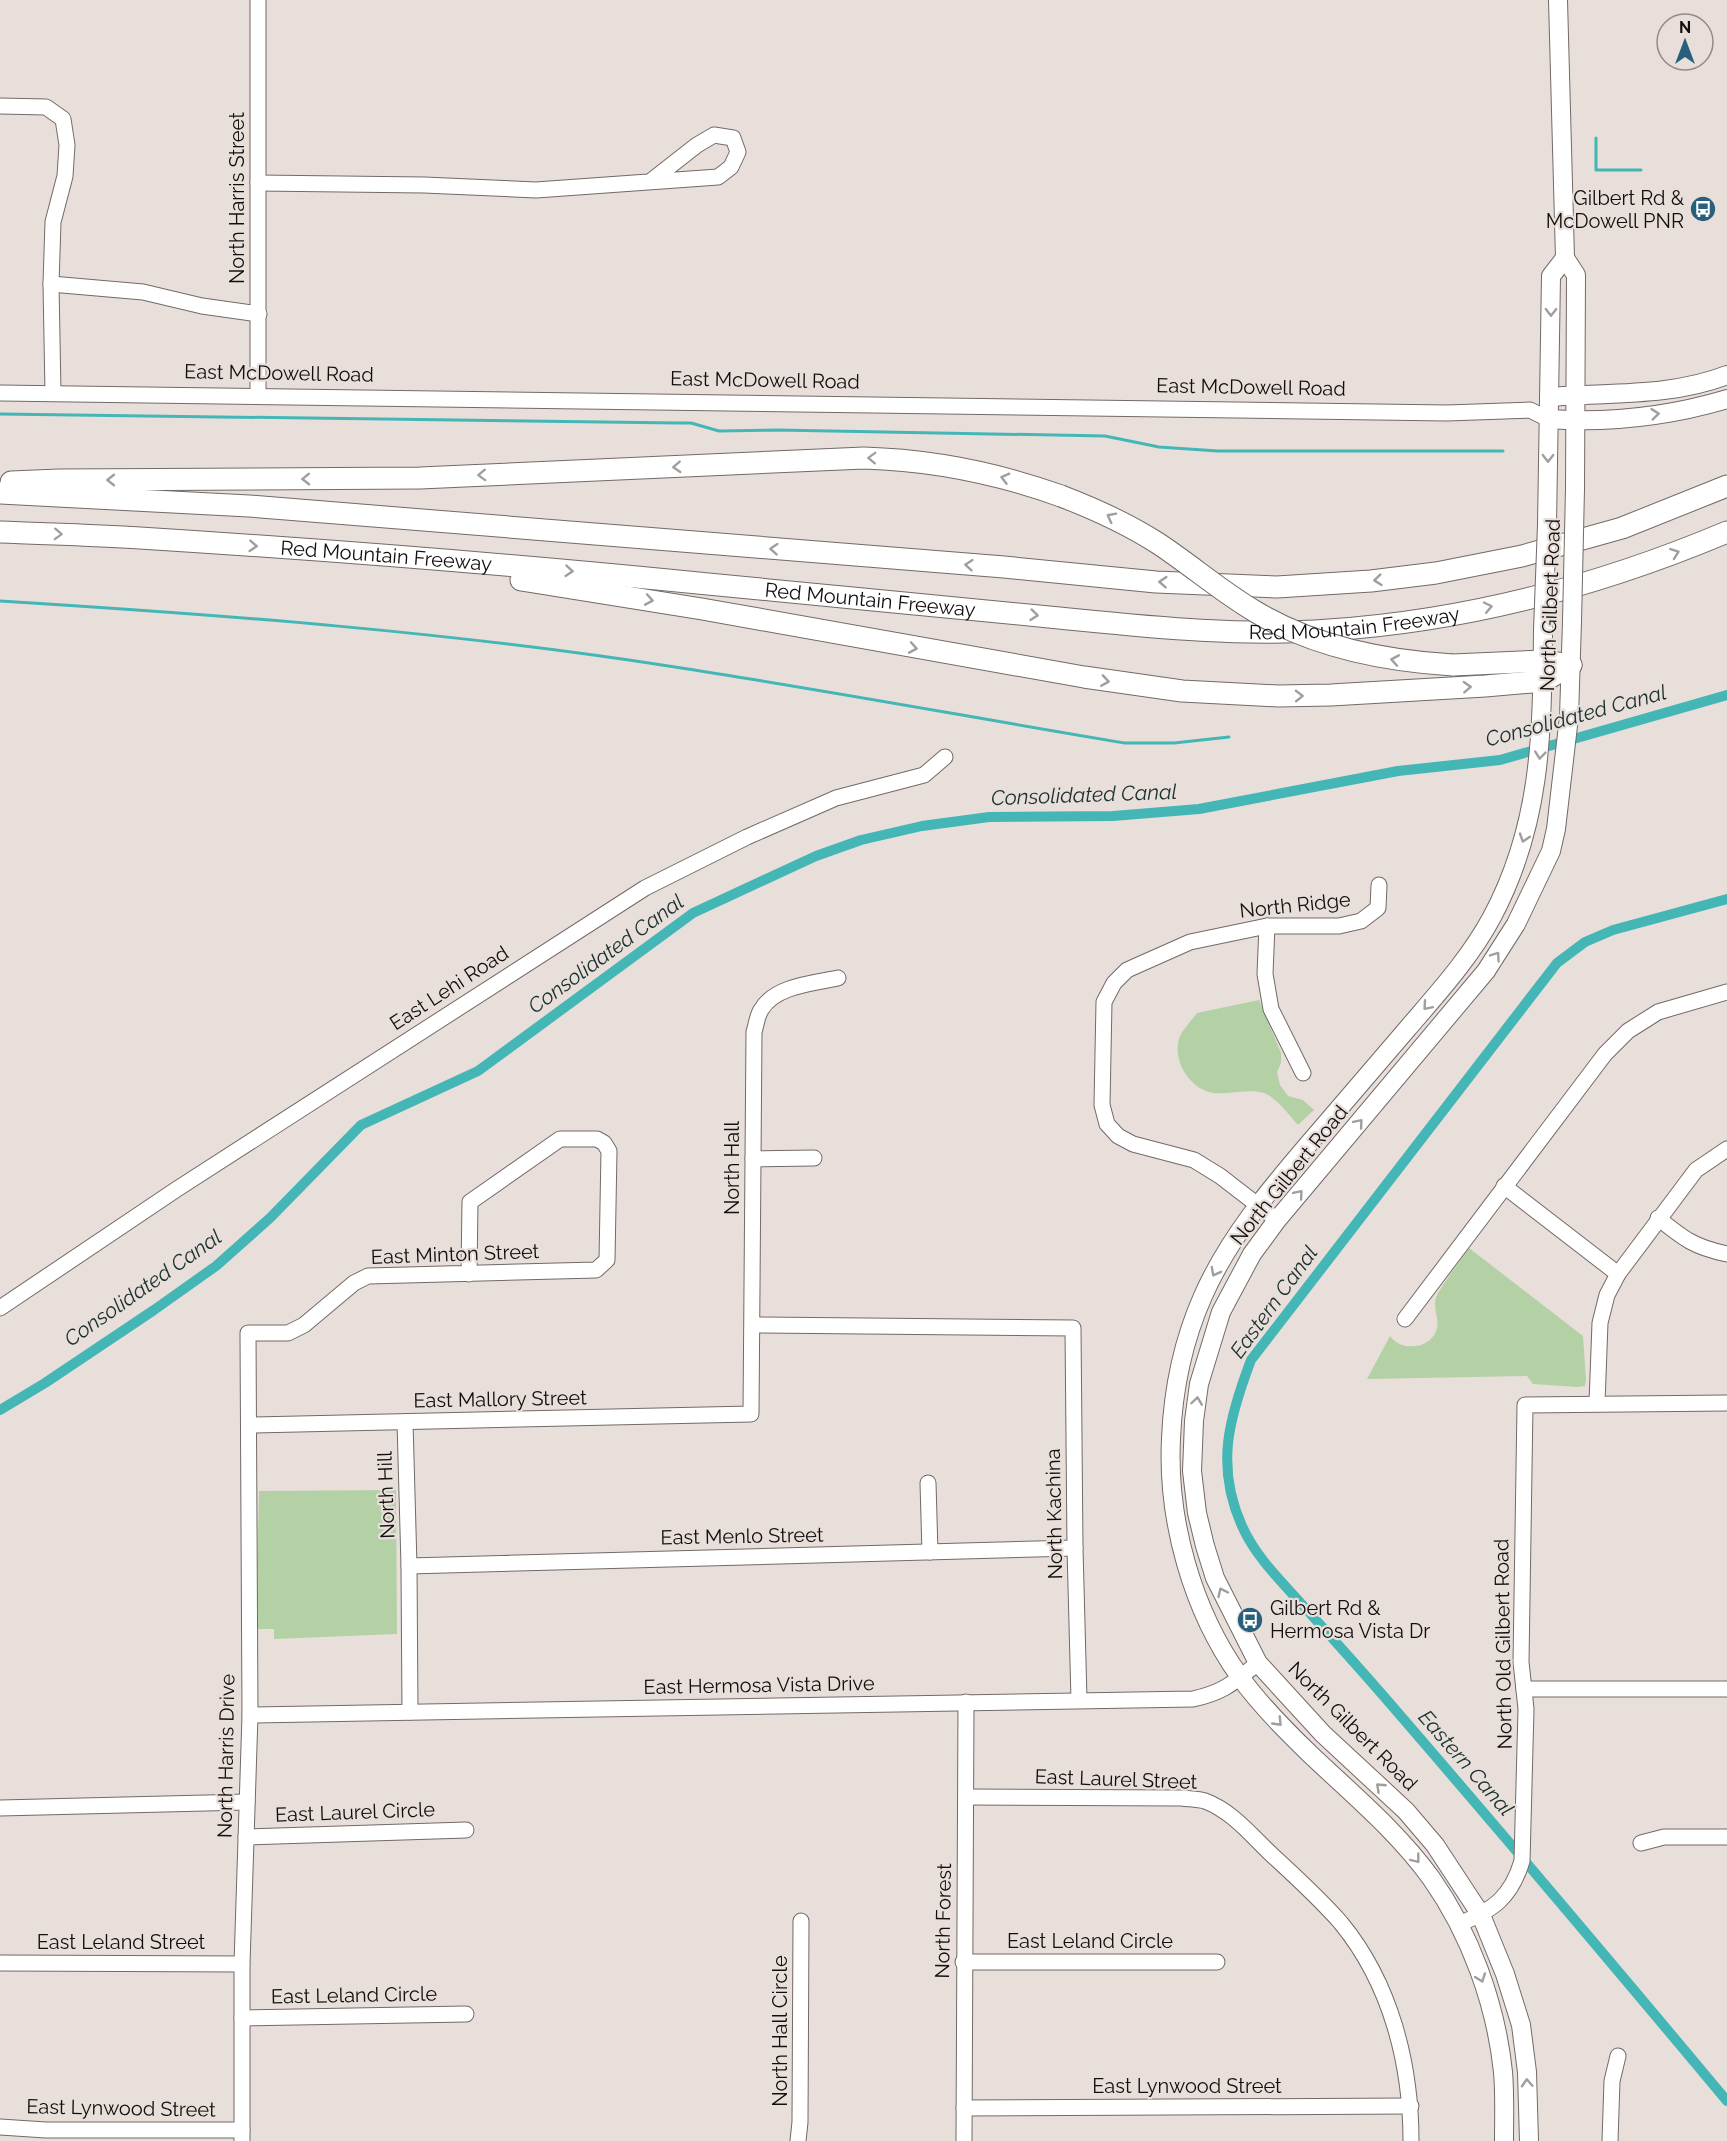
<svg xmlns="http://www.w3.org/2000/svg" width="1727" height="2141" viewBox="0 0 1727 2141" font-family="Raleway,sans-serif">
  <rect width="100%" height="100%" fill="#e8dfdb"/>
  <g fill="#b3d1a5">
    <path d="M1259,1000L1281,1053V1063L1277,1072L1280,1085L1288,1096L1303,1100L1314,1110L1298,1125C1289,1115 1277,1098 1264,1093C1248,1088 1230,1095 1213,1093C1189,1089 1171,1059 1180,1036C1184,1028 1192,1020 1197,1013Z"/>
    <path d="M1469,1248L1583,1336L1586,1380L1585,1386L1577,1387L1533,1384L1527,1376L1367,1379L1390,1336C1400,1351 1429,1350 1436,1331C1441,1319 1431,1308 1437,1295C1446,1279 1459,1263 1469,1248Z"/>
    <polygon points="396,1490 397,1634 274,1639 274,1629 256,1629 259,1491"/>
  </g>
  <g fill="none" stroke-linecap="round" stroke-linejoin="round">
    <g stroke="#44b6b6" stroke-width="3">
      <polyline points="1596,138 1596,170 1641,170"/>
      <polyline points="0,414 678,423 691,423 719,431 777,430 1105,436 1159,447 1218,451 1503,451"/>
      <path d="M0,601C226,615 451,632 675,667C825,690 975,718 1125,743H1174L1229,737"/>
    </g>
    <g stroke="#44b6b6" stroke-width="10">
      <path d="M1727,899L1613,930L1585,942L1557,963L1251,1360C1229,1418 1215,1466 1242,1526C1256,1558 1284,1584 1307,1610C1334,1640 1361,1670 1387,1700C1502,1833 1615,1967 1727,2101"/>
      <polyline points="0,1410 45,1383 154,1310 216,1266 270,1218 361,1125 478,1071 693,913 816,856 861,840 922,826 989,817 1113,816 1199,809 1398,771 1500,760 1727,695"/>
    </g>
    <g stroke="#726a66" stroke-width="17">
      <g id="minor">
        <polyline points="258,0 258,395"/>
        <polyline points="0,106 46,107 63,119 67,145 65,176 53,222 51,284 53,393"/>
        <polyline points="258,183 424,185 536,190 718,177 731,167 738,152 733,138 714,135 697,145 651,181"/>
        <polyline points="51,284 143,292 202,306 259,314"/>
        <polyline points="0,393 1447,413 1530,410 1548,419"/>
        <polyline points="1267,926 1265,974 1271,1009 1303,1073"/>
        <polyline points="753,1159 814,1158"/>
        <polyline points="1504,1186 1618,1274"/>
        <path d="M1658,1218C1684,1239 1694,1247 1727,1254"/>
        <polyline points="1277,1220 1220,1176 1194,1160 1133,1144 1118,1136 1107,1124 1102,1105 1104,1002 1114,983 1127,970 1190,942 1267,926 1339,926 1361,921 1378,908 1379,885"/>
        <polyline points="0,1308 177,1189 645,888 747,837 836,798 924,775 945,757"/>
        <polyline points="1405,1319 1605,1054 1628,1031 1658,1012 1727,992"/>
        <polyline points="753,1325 1073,1328 1075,1548 1079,1700"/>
        <polyline points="1597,1403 1600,1323 1607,1295 1618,1274 1696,1170 1727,1149"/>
        <polyline points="405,1422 409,1566 410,1712"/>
        <path d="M249,1425L751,1414L754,1032C756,1026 757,1016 761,1010C774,986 814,983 838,978"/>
        <polyline points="928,1483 930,1552"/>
        <polyline points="409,1566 1075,1548"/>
        <polyline points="1524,1689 1727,1689"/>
        <path d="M250,1715L1193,1699C1225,1692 1234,1682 1258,1663"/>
        <path d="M966,1797L1182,1798C1189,1799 1198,1799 1205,1801C1232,1811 1252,1836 1272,1855C1296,1877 1320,1899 1341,1923C1391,1984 1411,2064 1411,2141"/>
        <polyline points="0,1808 247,1802"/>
        <polyline points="246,1837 466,1830"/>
        <polyline points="1641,1843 1664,1837 1727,1837"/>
        <path d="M1459,1924C1493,1910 1511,1898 1522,1861L1526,1709L1521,1662L1525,1405L1727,1403"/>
        <polyline points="963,1962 1217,1962"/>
        <polyline points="0,1963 242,1964"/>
        <polyline points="242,2018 466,2014"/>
        <polyline points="964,2108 1411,2106"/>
        <polyline points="0,2127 46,2130 242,2130"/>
        <polyline points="242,2141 242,1964 250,1715 248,1333 288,1333 304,1325 354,1283 368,1276 596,1270 607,1260 609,1151 604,1143 597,1139 560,1139 470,1202 469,1274"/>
        <polyline points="798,2141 800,2122 801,1921"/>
        <polyline points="964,2141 966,1702"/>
        <polyline points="1610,2141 1612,2081 1618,2056"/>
      </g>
    </g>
    <g stroke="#726a66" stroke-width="20">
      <g id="major">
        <polyline points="1558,0 1565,258 1576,275 1575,489"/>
        <path d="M1549,397C1607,392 1671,397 1727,375"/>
        <path d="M1548,419C1608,423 1670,416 1727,399"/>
        <polyline points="1547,525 1551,276 1565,258"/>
        <path d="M1504,2141C1504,2118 1505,2094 1503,2072C1496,2004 1470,1933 1431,1878C1397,1831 1352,1794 1310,1754C1285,1730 1260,1705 1240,1677C1192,1610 1167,1520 1171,1439C1173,1389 1183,1341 1203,1296C1229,1237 1271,1188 1312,1140C1344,1103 1376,1065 1408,1028C1438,993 1470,958 1492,917C1542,823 1542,733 1543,630"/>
        <polyline points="1529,2141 1527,2072 1521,2025 1505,1974 1481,1915 1435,1845 1406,1811 1323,1734 1258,1663 1215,1578 1205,1546 1197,1513 1192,1471 1194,1421 1199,1384 1221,1312 1252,1254 1277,1220 1486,971 1516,924 1551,851 1556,829 1569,717 1572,621"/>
      </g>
    </g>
    <g stroke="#726a66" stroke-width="23">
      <g id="highway">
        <path d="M11,482L59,480L420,478L864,458C931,460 997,473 1061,496"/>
        <polyline points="0,493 249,506 1004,567 1156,582 1277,587 1371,581 1436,573 1522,556 1622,528 1727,486"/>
        <path id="s1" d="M0,532C47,534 94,535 140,538C330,550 519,565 708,584C822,595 935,606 1049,617C1141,626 1235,637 1329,630C1465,621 1601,585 1727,532"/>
        <polyline points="521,580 702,609 1084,677 1182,691 1278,696 1331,695 1485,686 1544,681 1571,665"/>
        <polyline points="1453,665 1543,661 1571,665"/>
      </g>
    </g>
    <use href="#minor" stroke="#fff" stroke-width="15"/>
    <use href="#major" stroke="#fff" stroke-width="18"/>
    <use href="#highway" stroke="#fff" stroke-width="21"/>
    <g stroke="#726a66" stroke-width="20" stroke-linecap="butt">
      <g id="major-bridge">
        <polyline points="1572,621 1575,489"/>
        <polyline points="1543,630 1547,525"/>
      </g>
    </g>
    <g stroke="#726a66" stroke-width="23" stroke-linecap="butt">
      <path id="highway-bridge" d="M1061,496C1095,509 1128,524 1159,544C1192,566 1222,592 1256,612C1316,648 1385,661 1453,665"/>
    </g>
    <use href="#major-bridge" stroke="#fff" stroke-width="18"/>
    <use href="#highway-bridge" stroke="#fff" stroke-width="21"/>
  </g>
  <defs><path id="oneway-chevron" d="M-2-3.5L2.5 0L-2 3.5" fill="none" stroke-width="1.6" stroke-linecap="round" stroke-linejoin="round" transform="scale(1.5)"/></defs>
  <g stroke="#a09f9e">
    <use href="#oneway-chevron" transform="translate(1551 312) rotate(91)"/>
    <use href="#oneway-chevron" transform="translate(1655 414) rotate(-6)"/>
    <use href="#oneway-chevron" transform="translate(872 458) rotate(-178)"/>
    <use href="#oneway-chevron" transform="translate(1548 458) rotate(90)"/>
    <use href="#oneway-chevron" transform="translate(677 467) rotate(177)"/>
    <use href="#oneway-chevron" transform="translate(482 475) rotate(178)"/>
    <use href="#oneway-chevron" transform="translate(1005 478) rotate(-165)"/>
    <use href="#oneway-chevron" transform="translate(306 479) rotate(179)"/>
    <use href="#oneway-chevron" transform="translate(111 480) rotate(-180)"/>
    <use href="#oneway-chevron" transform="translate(1111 517) rotate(-153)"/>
    <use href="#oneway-chevron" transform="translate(58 534) rotate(2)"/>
    <use href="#oneway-chevron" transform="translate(253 546) rotate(4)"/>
    <use href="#oneway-chevron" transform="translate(774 549) rotate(-176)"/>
    <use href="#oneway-chevron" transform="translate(1675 553) rotate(-20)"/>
    <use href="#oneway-chevron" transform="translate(969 565) rotate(-175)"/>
    <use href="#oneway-chevron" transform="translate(569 571) rotate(5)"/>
    <use href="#oneway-chevron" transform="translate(1378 580) rotate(174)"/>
    <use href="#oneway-chevron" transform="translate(1163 582) rotate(-176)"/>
    <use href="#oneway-chevron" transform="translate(649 600) rotate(10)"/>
    <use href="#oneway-chevron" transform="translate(1488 607) rotate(-12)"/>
    <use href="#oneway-chevron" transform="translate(1034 615) rotate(6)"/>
    <use href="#oneway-chevron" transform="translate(913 648) rotate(10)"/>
    <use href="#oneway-chevron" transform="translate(1395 660) rotate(-170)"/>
    <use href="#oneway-chevron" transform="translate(1105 681) rotate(9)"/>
    <use href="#oneway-chevron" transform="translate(1467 687) rotate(-3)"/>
    <use href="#oneway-chevron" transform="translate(1299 696) rotate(-1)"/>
    <use href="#oneway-chevron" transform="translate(1540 755) rotate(96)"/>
    <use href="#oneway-chevron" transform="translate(1524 838) rotate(108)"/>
    <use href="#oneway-chevron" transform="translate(1496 956) rotate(-55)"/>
    <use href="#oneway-chevron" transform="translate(1427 1006) rotate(131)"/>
    <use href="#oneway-chevron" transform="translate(1359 1123) rotate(-50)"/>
    <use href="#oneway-chevron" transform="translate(1299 1194) rotate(-50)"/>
    <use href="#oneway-chevron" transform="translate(1215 1272) rotate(118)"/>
    <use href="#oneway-chevron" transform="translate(1197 1401) rotate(-82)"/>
    <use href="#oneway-chevron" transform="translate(1222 1592) rotate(-115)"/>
    <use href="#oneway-chevron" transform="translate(1278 1722) rotate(46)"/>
    <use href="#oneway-chevron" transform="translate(1380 1787) rotate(-137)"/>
    <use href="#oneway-chevron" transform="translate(1416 1859) rotate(52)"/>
    <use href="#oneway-chevron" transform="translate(1481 1978) rotate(70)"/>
    <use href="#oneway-chevron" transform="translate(1527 2083) rotate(-93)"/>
  </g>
  <defs>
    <g id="bus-disc" transform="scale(1.35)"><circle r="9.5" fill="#2a5f7b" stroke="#e8dfdb"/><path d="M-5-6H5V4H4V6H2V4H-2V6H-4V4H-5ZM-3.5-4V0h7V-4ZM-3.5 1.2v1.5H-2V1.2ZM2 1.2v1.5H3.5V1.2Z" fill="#fff"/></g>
  </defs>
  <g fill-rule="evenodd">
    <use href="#bus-disc" x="1703" y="209"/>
    <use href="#bus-disc" x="1250" y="1620"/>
  </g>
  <g text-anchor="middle" stroke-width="4.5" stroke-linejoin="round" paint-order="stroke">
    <g font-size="20" fill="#110e0d" stroke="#e8dfdb">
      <text transform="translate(237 198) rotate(-90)" y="7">North Harris Street</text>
      <text transform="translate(279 373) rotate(1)" y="7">East McDowell Road</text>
      <text transform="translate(765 380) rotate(1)" y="7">East McDowell Road</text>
      <text transform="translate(1251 387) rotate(1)" y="7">East McDowell Road</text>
      <text dy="7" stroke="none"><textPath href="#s1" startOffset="387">Red Mountain Freeway</textPath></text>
      <text dy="7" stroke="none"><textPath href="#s1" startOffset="873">Red Mountain Freeway</textPath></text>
      <text transform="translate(1550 605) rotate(-88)" y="7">North Gilbert Road</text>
      <text dy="7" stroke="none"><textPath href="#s1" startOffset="1359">Red Mountain Freeway</textPath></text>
      <text transform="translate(1295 905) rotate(-6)" y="7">North Ridge</text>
      <text transform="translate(449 988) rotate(-33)" y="7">East Lehi Road</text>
      <text transform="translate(732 1168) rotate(-90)" y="7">North Hall</text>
      <text transform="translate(1289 1175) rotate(-51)" y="7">North Gilbert Road</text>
      <text transform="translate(455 1254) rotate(-2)" y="7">East Minton Street</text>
      <text transform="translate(500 1399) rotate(-1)" y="7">East Mallory Street</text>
      <text transform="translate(386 1495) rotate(-92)" y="7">North Hill</text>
      <text transform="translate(1054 1514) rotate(-91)" y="7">North Kachina</text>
      <text transform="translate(742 1536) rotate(-1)" y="7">East Menlo Street</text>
      <text transform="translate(1503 1644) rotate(-91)" y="7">North Old Gilbert Road</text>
      <text transform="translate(759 1685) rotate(-1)" y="7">East Hermosa Vista Drive</text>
      <text transform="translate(1353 1726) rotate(45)" y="7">North Gilbert Road</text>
      <text transform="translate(226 1756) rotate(-89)" y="7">North Harris Drive</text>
      <text transform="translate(1116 1779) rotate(2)" y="7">East Laurel Street</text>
      <text transform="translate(355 1812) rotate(-2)" y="7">East Laurel Circle</text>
      <text transform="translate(943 1921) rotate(-89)" y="7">North Forest</text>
      <text x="1090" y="1948">East Leland Circle</text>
      <text x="121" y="1949">East Leland Street</text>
      <text transform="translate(354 1995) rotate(-1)" y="7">East Leland Circle</text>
      <text transform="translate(780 2031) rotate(-90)" y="7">North Hall Circle</text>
      <text x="1187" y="2093">East Lynwood Street</text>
      <text transform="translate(121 2108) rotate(1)" y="7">East Lynwood Street</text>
    </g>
    <g font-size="20" fill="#110e0d" stroke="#e8dfdb" text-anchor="end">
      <text x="1684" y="205">Gilbert Rd &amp;<tspan x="1684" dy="23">McDowell PNR</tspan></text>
      <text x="1270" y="1615" text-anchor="start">Gilbert Rd &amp;<tspan x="1270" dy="23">Hermosa Vista Dr</tspan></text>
    </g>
    <g font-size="21" font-style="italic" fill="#1a2f2e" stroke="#e8dfdb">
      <text transform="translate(1576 716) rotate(-15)" y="7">Consolidated Canal</text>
      <text transform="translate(1084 795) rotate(-2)" y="7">Consolidated Canal</text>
      <text transform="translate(606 954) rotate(-36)" y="7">Consolidated Canal</text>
      <text transform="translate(143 1288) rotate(-35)" y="7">Consolidated Canal</text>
      <text transform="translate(1274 1302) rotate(-54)" y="7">Eastern Canal</text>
      <text transform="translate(1466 1763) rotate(49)" y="7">Eastern Canal</text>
    </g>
  </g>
  <g transform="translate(1685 42)"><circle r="28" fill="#e8dfdb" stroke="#928b89" stroke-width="1.5"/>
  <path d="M0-4.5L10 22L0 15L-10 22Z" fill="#2a5f7b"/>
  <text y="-9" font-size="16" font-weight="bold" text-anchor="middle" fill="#110e0d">N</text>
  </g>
</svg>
